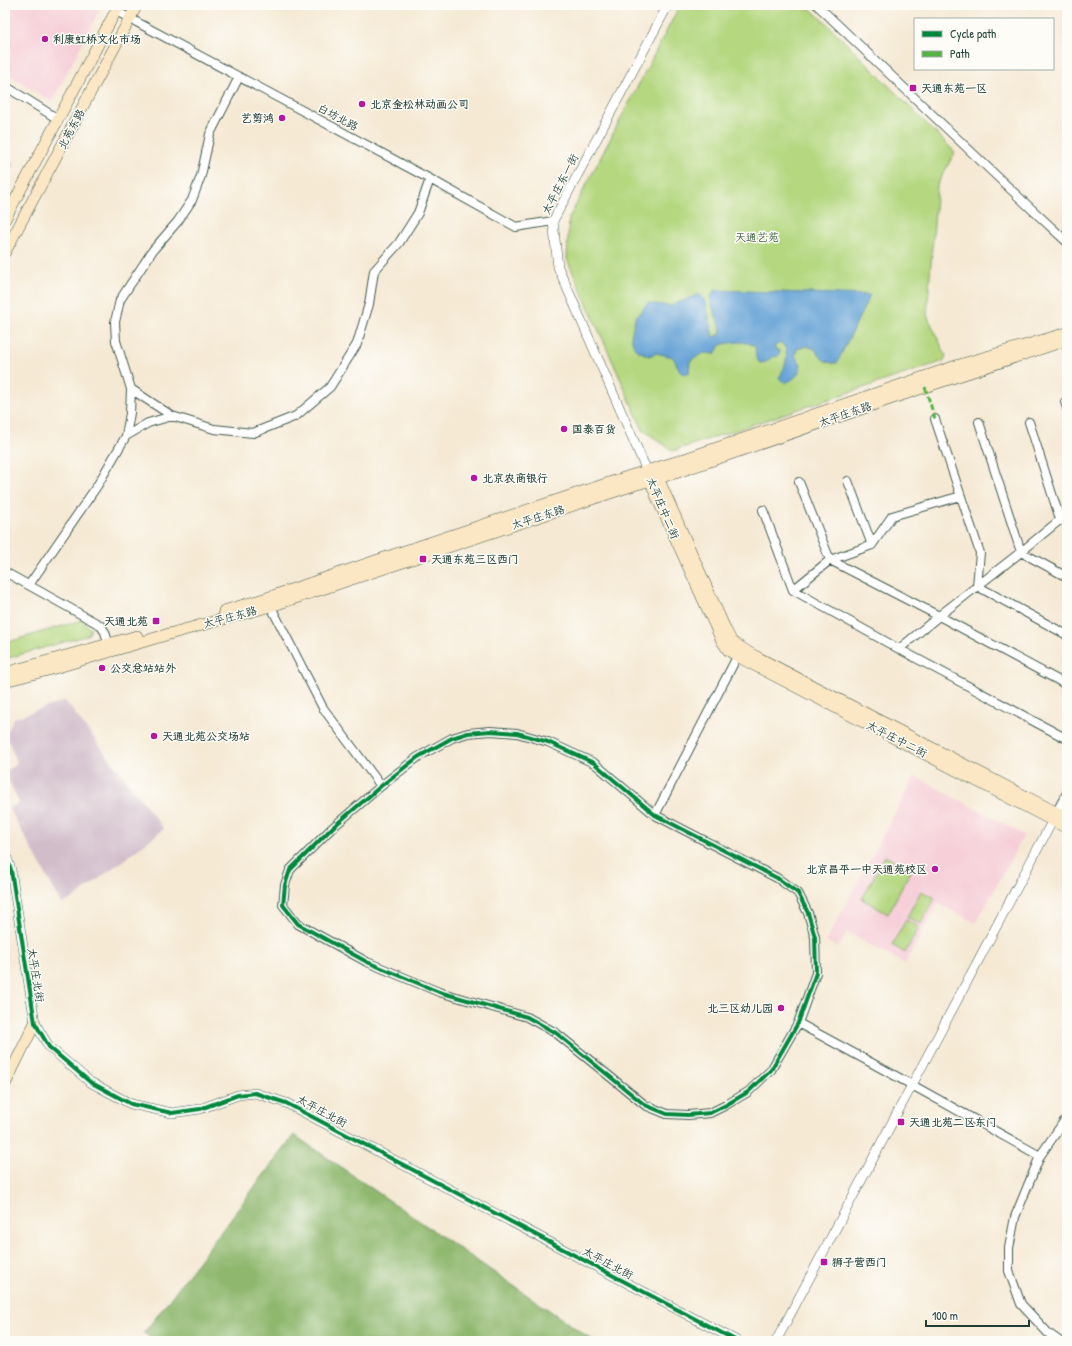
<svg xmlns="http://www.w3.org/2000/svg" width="1072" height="1346" font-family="'Patrick Hand','LXGW WenKai TC',sans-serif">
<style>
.built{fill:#f6cfd8}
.industrial{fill:#d1bdca}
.green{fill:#b4d77f;stroke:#6a8a5a}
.forest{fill:#8fb86e;stroke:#577a51}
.water{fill:#63a1d5;stroke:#416f84}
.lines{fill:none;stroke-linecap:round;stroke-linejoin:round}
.minor-casing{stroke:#3f574c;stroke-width:10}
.tertiary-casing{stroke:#3f574c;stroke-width:10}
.secondary-casing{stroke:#3f574c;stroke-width:12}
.minor{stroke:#fff;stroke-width:8}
.tertiary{stroke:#fff;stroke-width:9}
.secondary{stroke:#fbe7c3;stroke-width:11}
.quiet{stroke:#55b346;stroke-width:3;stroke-dasharray:6 3;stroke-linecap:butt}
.cycleway-casing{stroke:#fdfcf7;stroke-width:6}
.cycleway{stroke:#00873e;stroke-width:4}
.poi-dot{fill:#b5179e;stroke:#fdfcf7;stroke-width:1.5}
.labels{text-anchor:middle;stroke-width:3;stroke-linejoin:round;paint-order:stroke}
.poi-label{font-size:11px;font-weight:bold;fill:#1f3d34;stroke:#fdfcf7;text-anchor:start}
.street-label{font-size:11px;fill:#1f3d34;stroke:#fdfcf7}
.park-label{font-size:11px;fill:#3d5c43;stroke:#fdfcf7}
</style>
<rect width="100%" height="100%" fill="#fdfcf7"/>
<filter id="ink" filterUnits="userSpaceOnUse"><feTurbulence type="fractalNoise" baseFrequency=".025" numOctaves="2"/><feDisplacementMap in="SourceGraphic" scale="8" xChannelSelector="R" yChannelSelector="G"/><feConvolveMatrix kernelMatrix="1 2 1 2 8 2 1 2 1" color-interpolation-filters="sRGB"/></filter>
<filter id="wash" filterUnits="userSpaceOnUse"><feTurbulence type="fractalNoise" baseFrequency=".012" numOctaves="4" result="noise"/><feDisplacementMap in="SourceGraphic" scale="16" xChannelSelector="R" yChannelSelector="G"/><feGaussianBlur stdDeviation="0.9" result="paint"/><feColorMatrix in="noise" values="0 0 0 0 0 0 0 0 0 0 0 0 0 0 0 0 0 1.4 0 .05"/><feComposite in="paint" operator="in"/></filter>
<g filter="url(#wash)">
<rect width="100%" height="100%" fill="#f5e9d4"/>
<path class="built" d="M5 5H102L52 102 5 72Z
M915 776 1024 835 976 923 938 903 905 964 847 932 838 948 826 941Z"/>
<path class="industrial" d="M5 160 14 164 5 179Z
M65 701 164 829 75 897 62 904 9 808 19 803 5 772 17 764 6 734 14 718Z"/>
<path class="green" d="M680 5H806L829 26 955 152 937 185 927 315 946 356 944 361 673 451 643 430 567 259 569 218Z
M82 620 91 629 88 635 5 659V643Z
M885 856 911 870 888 914 862 899Z
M921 891 935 898 921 924 907 917Z
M906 920 919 927 905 953 892 945Z"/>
<path class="forest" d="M294 1135 594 1341H155L144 1333Z"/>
<path class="water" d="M715 290 870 295 837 363C826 364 820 358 815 349L807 346 797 349 795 356 801 364C799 375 795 379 785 383L779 378C785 367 792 351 780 342L774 347 780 352 777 357 773 356 766 362 760 363 756 358 755 346C744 340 732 342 720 345L715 354 704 353 690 361 689 374 681 373 673 357 656 353 649 356 635 349 631 337 635 318 648 303 670 306 700 294 706 303 713 337 720 335 721 328 715 315 710 298Z"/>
</g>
<g filter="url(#ink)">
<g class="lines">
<g class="minor-casing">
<path id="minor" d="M817 5 1024 202 1067 242
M116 11 430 179 516 227 553 221
M5 86 58 119
M131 389 172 416 214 429 253 433 296 416 330 387 357 344 369 304 374 271 399 243 418 213 430 179
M1065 402 1067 408
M935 419 980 553 977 586 1067 635
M979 422 1021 552 1067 514
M1029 422 1060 519 1067 523
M126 436 148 423 172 416
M799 482 830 560 939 616 1067 685
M763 510 793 590 899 649 1067 739
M872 545 892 516 961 496
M5 572 100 625 105 632 110 649
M29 585 97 486 126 436 130 413 131 389 116 341 115 322 120 300 153 250 178 221 192 200 201 176 210 134 239 77
M793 590 830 560 872 545 848 481
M269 603 323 708 381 786
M899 649 939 616 1021 552 1067 577
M490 731 517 733 548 742 594 763 655 815 777 878 798 893 808 913 815 937 816 973 798 1023 771 1070 748 1092 726 1105 710 1113 688 1115 667 1114 645 1105 556 1033 527 1017 439 992 367 962 298 924 283 905 285 885 290 870 332 828 381 786 418 757 452 738 468 733Z
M1056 813 1067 793
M655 815 739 653
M798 1023 903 1080 1040 1156
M1059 1341 1048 1333 1021 1304 1009 1271V1248L1015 1217 1040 1156 1067 1117"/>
</g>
<g class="tertiary-casing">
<path id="tertiary" d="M647 471 558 267 553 221 668 5
M5 852 11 870 35 1023 49 1047 90 1082 131 1104 172 1113 200 1109 238 1095 255 1093 286 1103 737 1341
M776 1341 1055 816"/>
</g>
<g class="secondary-casing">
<path id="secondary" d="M5 219 119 5
M5 252 137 5
M648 473 655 493 722 641 728 650 737 656 1067 828
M653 475 658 478 726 631 732 642 751 654 1067 818
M224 611 267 598 396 554 630 476 676 462 956 366 1067 333
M5 673 137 636
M5 681 48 670 169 634 271 606 634 485 675 473 925 387 1067 340
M5 1084 35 1023"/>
</g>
<use href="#minor" class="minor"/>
<use href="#tertiary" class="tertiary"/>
<use href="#secondary" class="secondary"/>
<path class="quiet" d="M925 387 935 419"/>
<g class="cycleway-casing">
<path id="cycleway" d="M490 731 517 733 548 742 594 763 655 815 777 878 798 893 808 913 815 937 816 973 798 1023 771 1070 748 1092 726 1105 710 1113 688 1115 667 1114 645 1105 556 1033 527 1017 439 992 367 962 298 924 283 905 285 885 290 870 332 828 381 786 418 757 452 738 468 733Z
M5 852 11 870 35 1023 49 1047 90 1082 131 1104 172 1113 200 1109 238 1095 255 1093 286 1103 737 1341"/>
</g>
<use href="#cycleway" class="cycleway"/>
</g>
</g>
<g class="poi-dot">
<circle cx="45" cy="39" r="4"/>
<rect x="909" y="84" width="8" height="8" rx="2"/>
<circle cx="362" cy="104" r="4"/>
<circle cx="282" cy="118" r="4"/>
<circle cx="564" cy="429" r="4"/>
<circle cx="474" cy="478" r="4"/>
<rect x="419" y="555" width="8" height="8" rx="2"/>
<rect x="152" y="617" width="8" height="8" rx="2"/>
<circle cx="102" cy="668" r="4"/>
<circle cx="154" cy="736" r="4"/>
<circle cx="935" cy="869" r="4"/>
<circle cx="781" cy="1008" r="4"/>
<rect x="897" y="1118" width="8" height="8" rx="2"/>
<rect x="820" y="1258" width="8" height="8" rx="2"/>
</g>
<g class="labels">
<g class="poi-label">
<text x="53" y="43">利康虹桥文化市场</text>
<text x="921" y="92">天通东苑一区</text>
<text x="370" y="108">北京金松林动画公司</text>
<text x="274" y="122" text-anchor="end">艺剪鸿</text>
<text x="572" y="433">国泰百货</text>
<text x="482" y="482">北京农商银行</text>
<text x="431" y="563">天通东苑三区西门</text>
<text x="148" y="625" text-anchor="end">天通北苑</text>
<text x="110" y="672">公交总站站外</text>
<text x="162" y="740">天通北苑公交场站</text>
<text x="927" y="873" text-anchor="end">北京昌平一中天通苑校区</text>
<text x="773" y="1012" text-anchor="end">北三区幼儿园</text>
<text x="909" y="1126">天通北苑二区东门</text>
<text x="832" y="1266">狮子营西门</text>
</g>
<g class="street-label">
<text transform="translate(338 117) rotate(28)" y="4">白坊北路</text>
<text transform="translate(71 129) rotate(-62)" y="4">北苑东路</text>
<text transform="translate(560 184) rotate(-63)" y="4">太平庄东一街</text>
<text transform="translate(845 414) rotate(-19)" y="4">太平庄东路</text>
<text transform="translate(663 508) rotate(67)" y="4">太平庄中二街</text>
<text transform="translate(538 517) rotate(-18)" y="4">太平庄东路</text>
<text transform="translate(230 617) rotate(-15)" y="4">太平庄东路</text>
<text transform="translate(897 739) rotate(27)" y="4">太平庄中二街</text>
<text transform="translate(36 975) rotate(81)" y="4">太平庄北街</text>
<text transform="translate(322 1111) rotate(28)" y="4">太平庄北街</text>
<text transform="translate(608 1263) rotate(28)" y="4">太平庄北街</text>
</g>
<g class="park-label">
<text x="757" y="241">天通艺苑</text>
</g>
</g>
<rect width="1072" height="1346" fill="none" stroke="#fdfcf7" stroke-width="20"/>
<rect x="914" y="18" width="140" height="52" fill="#fdfcf7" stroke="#a4b0a9"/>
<rect x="922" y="31" width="20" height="6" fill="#00873e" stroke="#a4b0a9"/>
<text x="950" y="38" font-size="12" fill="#1f3d34">Cycle path</text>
<rect x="922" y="51" width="20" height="6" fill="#55b346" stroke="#a4b0a9"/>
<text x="950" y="58" font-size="12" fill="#1f3d34">Path</text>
<path d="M926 1320v6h103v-6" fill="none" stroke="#1f3d34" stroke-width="2"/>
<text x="932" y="1320" font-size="12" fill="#1f3d34" stroke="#fdfcf7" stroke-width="3" paint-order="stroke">100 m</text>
</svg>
